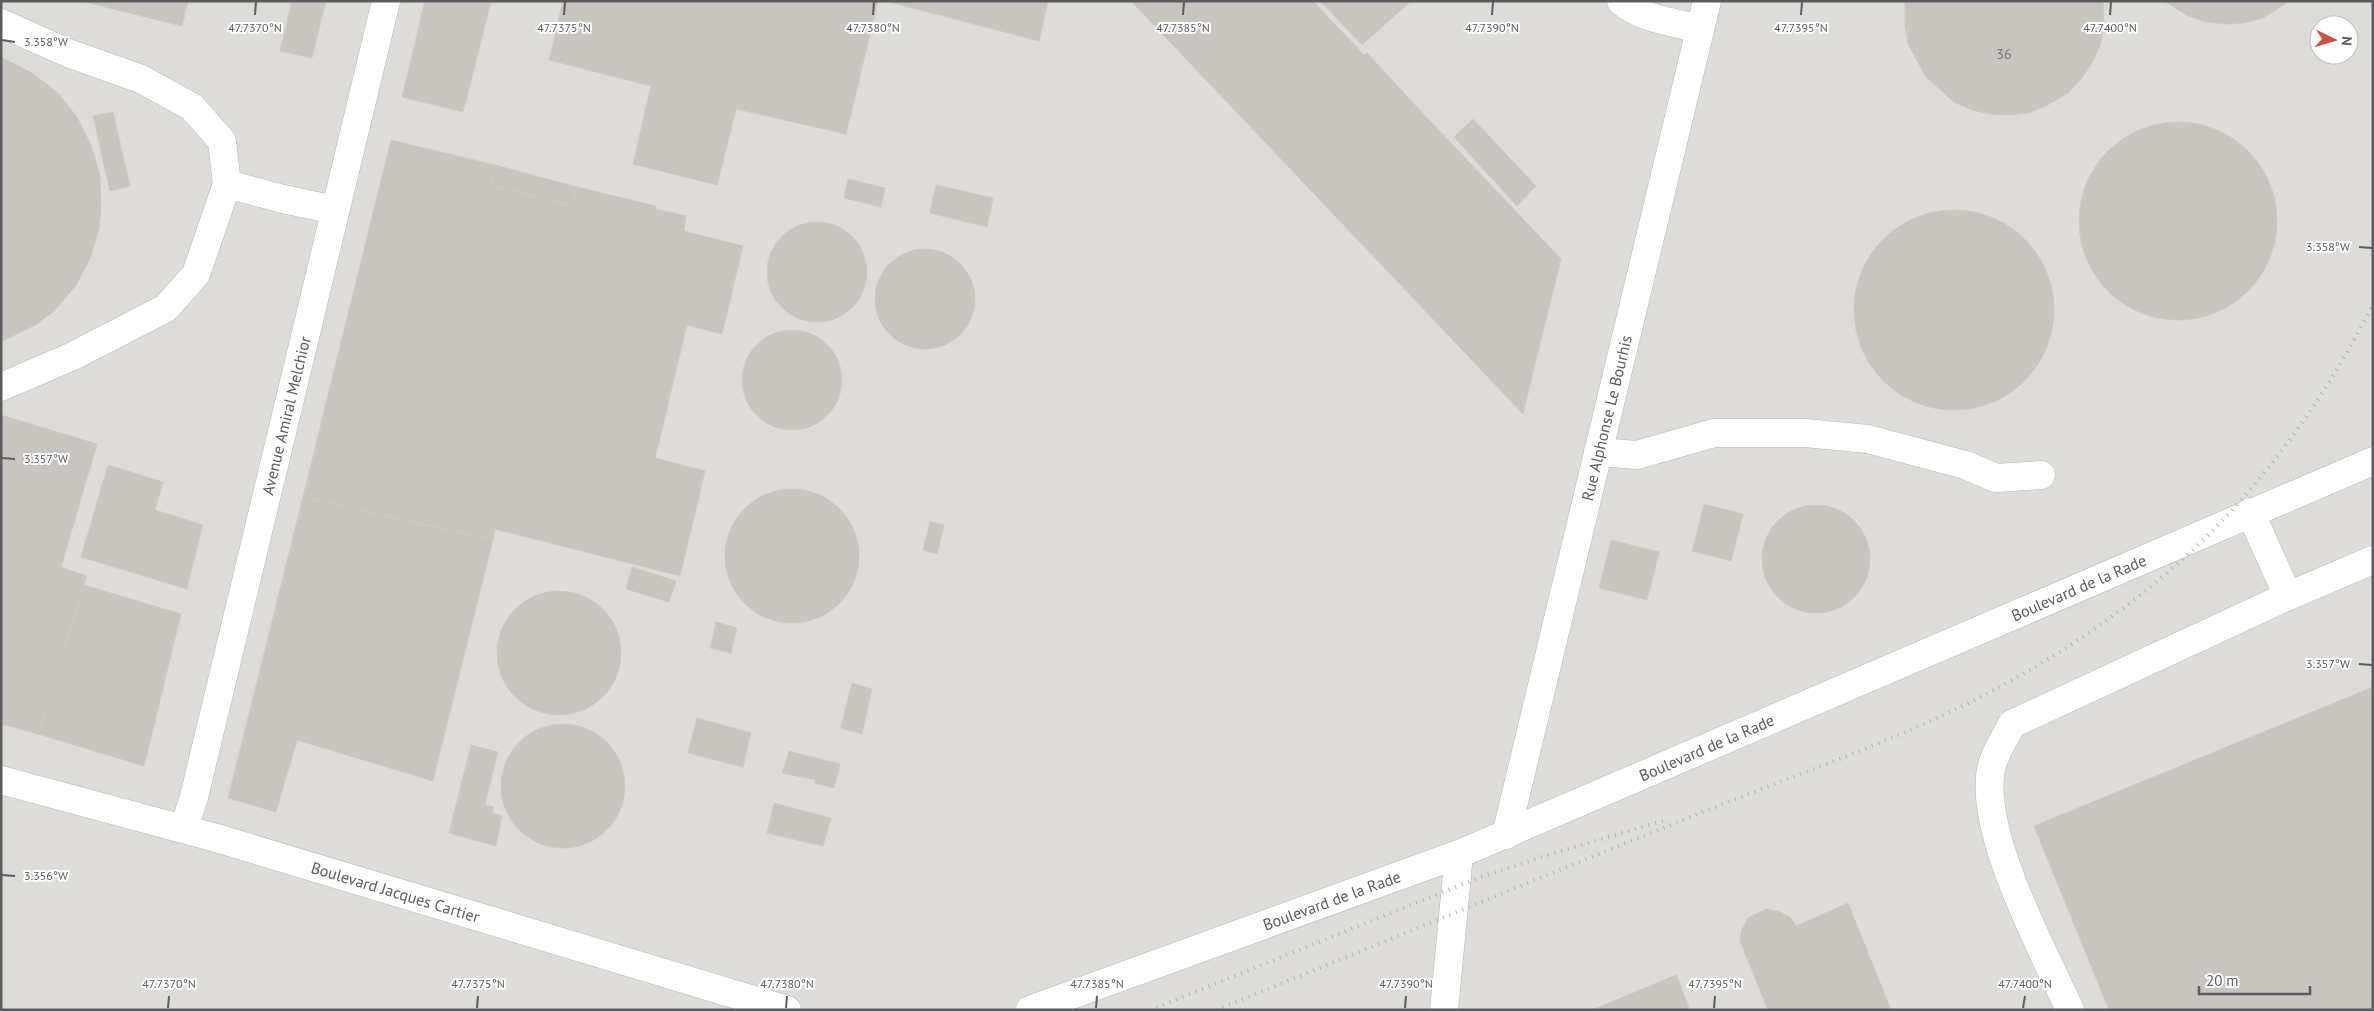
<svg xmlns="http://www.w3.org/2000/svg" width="2374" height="1011" font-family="'PT Sans',sans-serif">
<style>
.industrial{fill:#dedcd9;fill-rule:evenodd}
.building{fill:#c8c5c0;stroke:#cecac1}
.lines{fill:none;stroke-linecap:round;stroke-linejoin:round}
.minor-casing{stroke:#b4b6ba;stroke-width:29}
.minor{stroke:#fff;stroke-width:28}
.rail{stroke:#b1b2b2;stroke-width:4;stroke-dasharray:1 6;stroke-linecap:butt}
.ticks{fill:none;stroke:#5a5c60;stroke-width:2}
.labels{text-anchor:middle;stroke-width:4;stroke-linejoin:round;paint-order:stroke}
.number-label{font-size:14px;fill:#767678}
.street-label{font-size:16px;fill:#5a5c60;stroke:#fff}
.ticks-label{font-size:12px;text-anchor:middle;fill:#5a5c60;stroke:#fff;stroke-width:4;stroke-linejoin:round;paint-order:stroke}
</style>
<rect width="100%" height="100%" fill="#eae9e1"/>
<path class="industrial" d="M1 1H2373V1010H1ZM2319 25H2349V55H2319Z"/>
<path class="building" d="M81 1H188L182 26Z
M292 1H326L312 58 280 51Z
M425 1H491L463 112 402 97Z
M563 1H878L846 134 736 109 717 185 633 164 651 86 549 60Z
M885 1H1048L1039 41Z
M1131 1H1313L1364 55 1367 53 1416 106 1319 199Z
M1320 1H1338L1329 10Z
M1338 1H1411L1362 45 1329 10Z
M1905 1H2103L2104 27 2100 46 2092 63 2081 79 2068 93 2046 106 2028 113 2009 115 1990 114 1972 110 1954 102 1926 77 1908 44 1905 25Z
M2164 1H2290L2263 18 2245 23 2225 24 2206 22 2188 16Z
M1 57 32 73 57 92 77 117 91 145 100 176 101 208 99 229 90 259 75 287 54 311 37 324 1 342Z
M1416 106 1561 259 1523 414 1319 199Z
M113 112 130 186 110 191 93 116Z
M1473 119 1536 186 1517 206 1454 137Z
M2079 221a99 99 0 1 1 198 0a99 99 0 1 1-198 0Z
M391 140 495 165 490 185 573 206 577 187 656 206 655 209 686 216 684 231 743 246 722 334 687 325 655 458 705 471 680 576 495 529 493 540 303 497Z
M495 165 577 187 573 206 490 185Z
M848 179 885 188 881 207 844 198Z
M936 185 993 198 987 227 930 213Z
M1854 310a100 100 0 1 1 200 0a100 100 0 1 1-200 0Z
M767 272a50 50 0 1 1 100 0a50 50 0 1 1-100 0Z
M875 299a50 50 0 1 1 100 0a50 50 0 1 1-100 0Z
M742 380a50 50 0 1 1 100 0a50 50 0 1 1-100 0Z
M1 415 97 444 61 567 87 576 38 734 1 724Z
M108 465 163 482 155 510 203 525 187 589 81 557Z
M725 556a67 67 0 1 1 134 0a67 67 0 1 1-134 0Z
M303 497 493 540 433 781 297 740 276 812 228 798Z
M1704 504 1743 514 1731 561 1692 551Z
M1762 559a54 54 0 1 1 108 0a54 54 0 1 1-108 0Z
M930 522 944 525 937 554 923 550Z
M1611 540 1659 552 1647 600 1599 588Z
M632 567 676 581 669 602 626 589Z
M84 585 181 614 144 766 38 734Z
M497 653a62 62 0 1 1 124 0a62 62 0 1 1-124 0Z
M716 622 737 628 731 653 710 648Z
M852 683 872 689 862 734 841 728Z
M2373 687V1010H2109L2034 826Z
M697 718 751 733 743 767 688 753Z
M501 786a62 62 0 1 1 124 0a62 62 0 1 1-124 0Z
M471 745 498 752 485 805 494 807 492 813 502 816 496 846 449 833Z
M789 751 840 764 834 788 815 783 816 780 782 773Z
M774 803 831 818 823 846 767 833Z
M1848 903 1891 1010H1768L1740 941 1742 929 1748 918 1766 909 1778 911 1790 917 1796 926Z
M1676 975 1690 1010H1592Z"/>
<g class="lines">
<g class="minor-casing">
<g id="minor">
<path d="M1621 1C1641 19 1675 22 1700 29"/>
<path d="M1 23 68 53 141 79 192 107 222 141 227 184 196 274 166 308 73 356 1 387"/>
<path d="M227 184 283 199 335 210"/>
<path d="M1598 452 1637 455 1714 433H1805L1868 439 1965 465 1996 478 2041 475"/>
<path d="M2250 512 2288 596"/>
<path id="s1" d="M1 780 220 839 787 1010"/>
<path id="s2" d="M184 828 194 797 386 1"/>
<path id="s3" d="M1506 835 1707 1"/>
<path id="s4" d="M1030 1010 1459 854 2373 461"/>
<path d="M1444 1010 1459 854"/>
<path d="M2070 1010C2044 952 1973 823 1993 762 1997 749 2006 736 2012 724L2288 596 2373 560"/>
</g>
</g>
<use href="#minor" class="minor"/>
<path class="rail" d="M1150 1010 1478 878 1557 852 1666 820
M1216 1010C1372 947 1527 883 1683 820 1771 784 1862 753 1948 713 2044 668 2143 603 2217 526 2279 462 2333 384 2373 304"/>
</g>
<path class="ticks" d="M255 15 256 2M564 15 565 2M873 15 874 2M1183 15 1184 2M1492 15 1493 2M1801 15 1802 2M2110 15 2111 2M2 40 15 42M2359 247 2372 248M2 458 15 459M2359 664 2372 665M2 875 15 876M168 1008 169 996M477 1008 478 996M786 1008 787 996M1096 1008 1097 996M1405 1008 1406 996M1714 1008 1715 996M2023 1008 2025 996"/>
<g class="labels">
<g class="number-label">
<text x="2004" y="59">36</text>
</g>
<g class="street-label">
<text dy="6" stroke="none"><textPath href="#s2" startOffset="425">Avenue Amiral Melchior</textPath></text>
<text dy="6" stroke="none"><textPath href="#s3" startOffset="429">Rue Alphonse Le Bourhis</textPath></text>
<text dy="6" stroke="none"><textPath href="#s4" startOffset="1131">Boulevard de la Rade</textPath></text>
<text dy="6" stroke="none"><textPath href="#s4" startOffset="726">Boulevard de la Rade</textPath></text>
<text dy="6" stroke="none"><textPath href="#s1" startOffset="410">Boulevard Jacques Cartier</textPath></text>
<text dy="6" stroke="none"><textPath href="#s4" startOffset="321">Boulevard de la Rade</textPath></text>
</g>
</g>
<g class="ticks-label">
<text x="255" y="32">47.7370°N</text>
<text x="564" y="32">47.7375°N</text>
<text x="873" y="32">47.7380°N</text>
<text x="1183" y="32">47.7385°N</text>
<text x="1492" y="32">47.7390°N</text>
<text x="1801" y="32">47.7395°N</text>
<text x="2110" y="32">47.7400°N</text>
<text x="46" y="46">3.358°W</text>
<text x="2328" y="251">3.358°W</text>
<text x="46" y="463">3.357°W</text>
<text x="2328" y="668">3.357°W</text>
<text x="46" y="880">3.356°W</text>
<text x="169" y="988">47.7370°N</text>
<text x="478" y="988">47.7375°N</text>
<text x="787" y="988">47.7380°N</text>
<text x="1097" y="988">47.7385°N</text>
<text x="1406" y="988">47.7390°N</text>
<text x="1715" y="988">47.7395°N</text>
<text x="2025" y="988">47.7400°N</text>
</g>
<rect width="2374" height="1011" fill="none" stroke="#5a5c60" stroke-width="5"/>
<g transform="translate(2334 40) rotate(95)"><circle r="24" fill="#ffffff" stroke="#bdbebf"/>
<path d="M0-4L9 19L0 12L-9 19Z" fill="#d14f41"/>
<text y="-8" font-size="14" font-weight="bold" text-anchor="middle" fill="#5a5c60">N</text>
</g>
<path d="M2199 986v8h111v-8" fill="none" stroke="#5a5c60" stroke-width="2.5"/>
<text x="2206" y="986" font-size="15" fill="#5a5c60" stroke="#ffffff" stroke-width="4" paint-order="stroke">20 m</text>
</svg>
